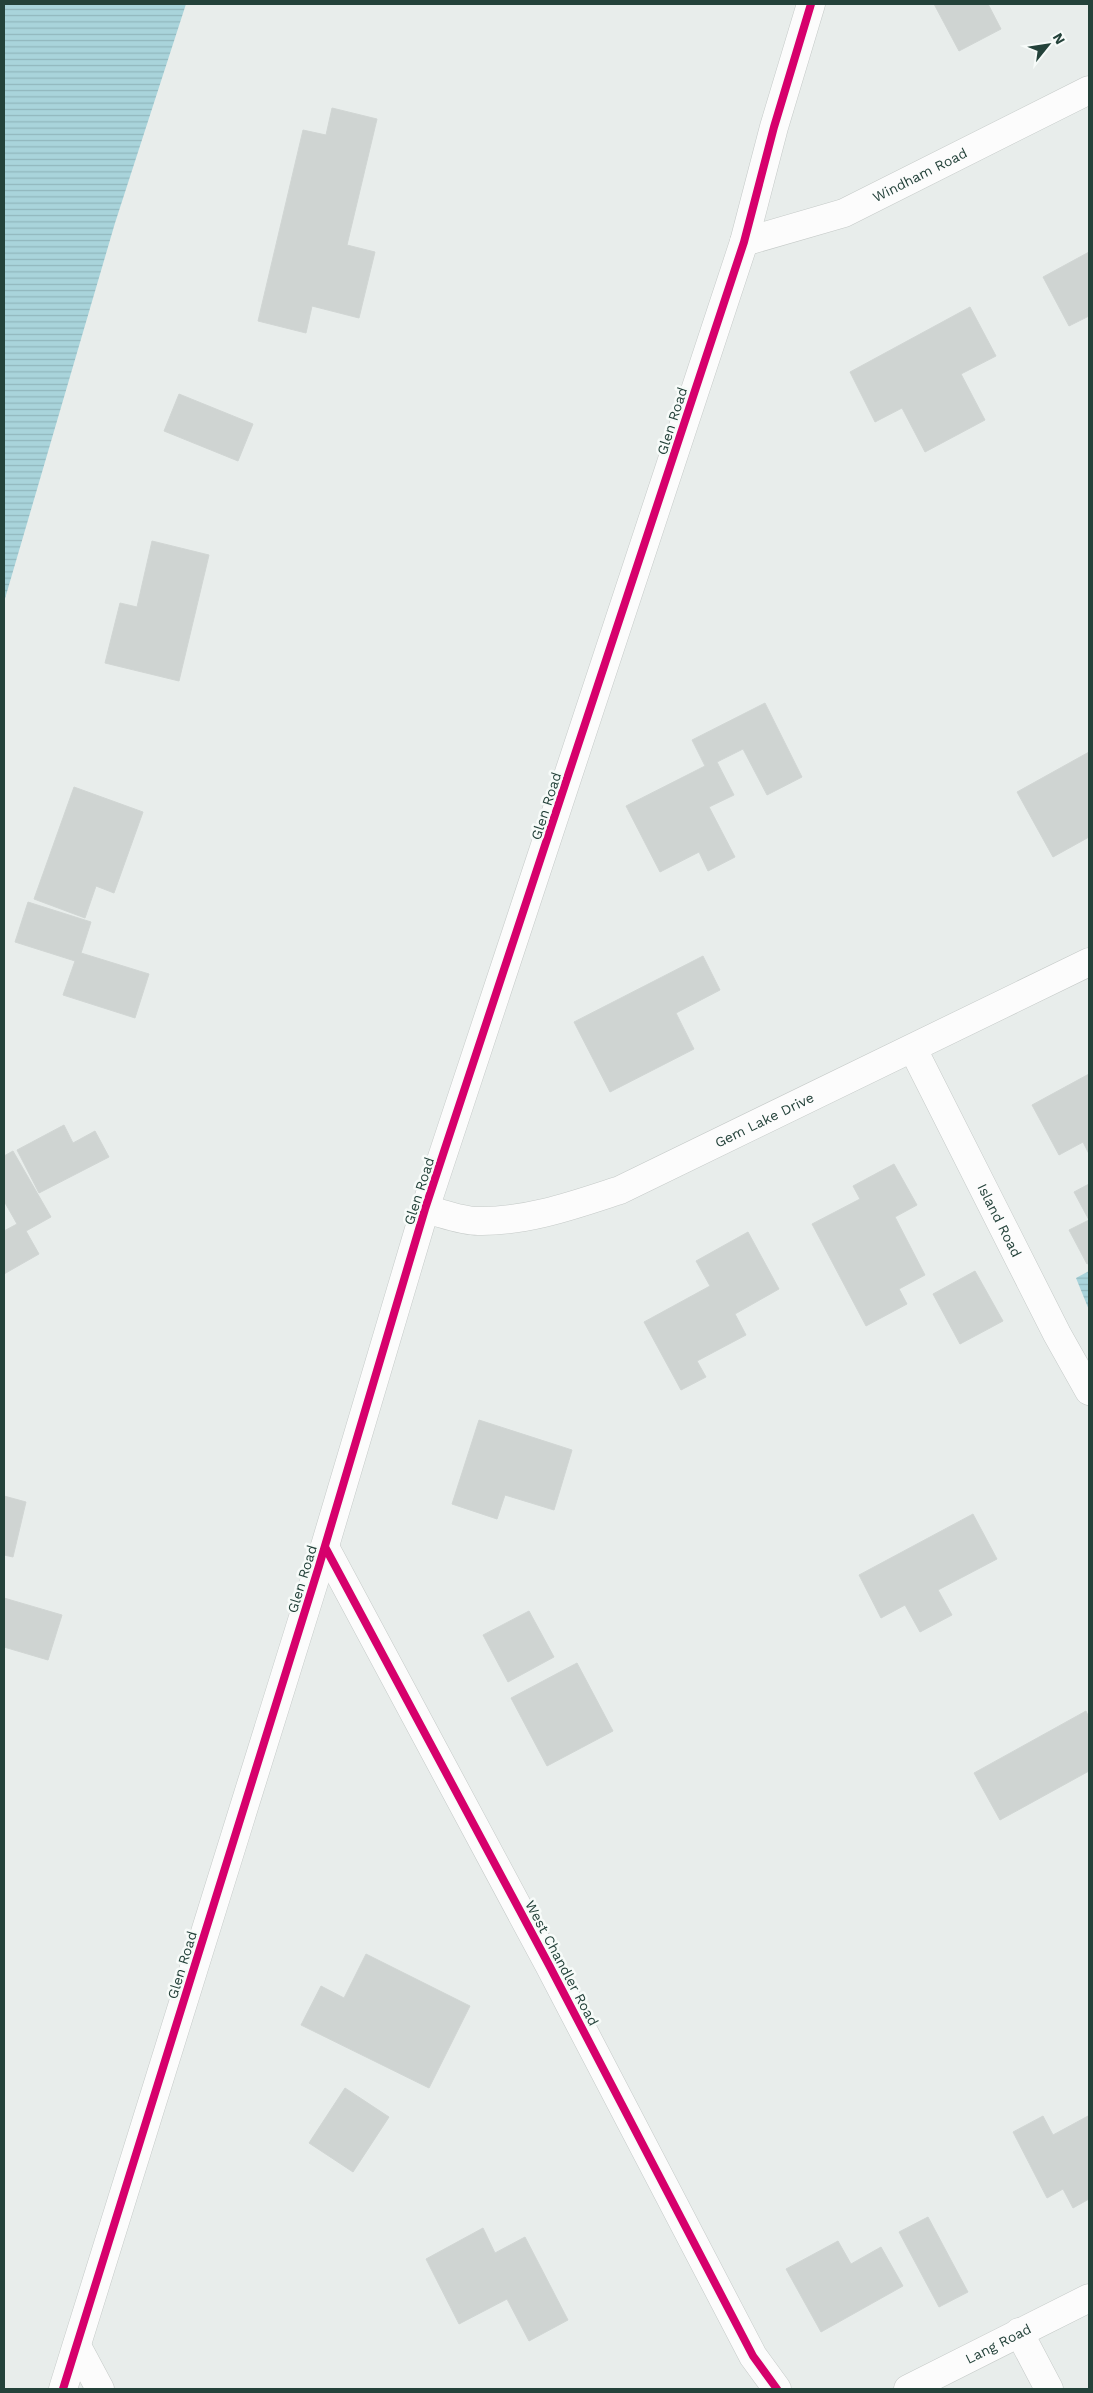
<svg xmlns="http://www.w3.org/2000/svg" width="1093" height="2393" font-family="'Work Sans',sans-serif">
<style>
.water{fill:url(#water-rules)}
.building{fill:#cfd4d2;stroke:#d1d6d4}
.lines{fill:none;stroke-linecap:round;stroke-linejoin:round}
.minor-casing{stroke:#c5cac8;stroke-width:29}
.minor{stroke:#fcfcfc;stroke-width:28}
.cycleway-casing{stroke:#f7fbf9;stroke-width:11}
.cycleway{stroke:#d6006c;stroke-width:8}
.labels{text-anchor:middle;stroke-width:5;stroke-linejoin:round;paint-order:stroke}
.street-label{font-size:14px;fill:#24423a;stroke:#f7fbf9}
</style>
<defs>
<pattern id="water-rules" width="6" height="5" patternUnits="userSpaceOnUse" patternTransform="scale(1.25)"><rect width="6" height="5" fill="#a9d4db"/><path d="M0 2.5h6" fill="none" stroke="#91b7bd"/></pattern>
</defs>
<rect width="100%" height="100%" fill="#e8edeb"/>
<path class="water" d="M4 4H186L115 223 4 602Z
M1089 1271V1310L1076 1278Z"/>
<path class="building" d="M934 4H988L1001 29 959 51Z
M332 108 377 119 347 245 375 252 359 318 312 306 306 333 258 321 303 130 326 135Z
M1089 252V316L1069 326 1043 277Z
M970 307 996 356 961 374 985 420 925 452 902 408 875 422 850 372Z
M179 394 253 424 238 461 164 431Z
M152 541 209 555 179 681 105 663 120 603 137 607Z
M765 703 802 777 767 795 743 749 717 762 734 795 709 807 735 857 708 871 699 852 660 872 626 806 705 766 692 740Z
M1089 752V837L1053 857 1017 792Z
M74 787 143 812 114 893 96 886 85 918 34 899Z
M28 902 91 922 81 953 149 974 135 1018 63 995 75 961 15 942Z
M703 956 720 990 676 1013 694 1049 610 1092 574 1022Z
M1089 1074V1154L1083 1142 1059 1155 1032 1105Z
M64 1125 73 1143 95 1131 109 1157 39 1193 17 1150Z
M13 1151 51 1217 26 1231 39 1254 4 1274V1231L17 1224 4 1201V1156Z
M894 1164 917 1205 895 1217 925 1275 899 1289 907 1304 866 1326 812 1224 860 1199 853 1186Z
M1089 1184V1263L1087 1264 1069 1230 1089 1220 1074 1192Z
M748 1232 779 1289 735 1314 746 1335 697 1361 706 1377 681 1390 644 1322 710 1286 696 1261Z
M975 1271 1003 1321 960 1344 933 1294Z
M479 1420 572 1450 554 1510 505 1495 497 1519 452 1504Z
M4 1496 26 1502 13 1557 4 1555Z
M973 1514 997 1559 938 1590 952 1615 920 1632 905 1605 881 1618 859 1575Z
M4 1598 62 1615 48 1660 4 1647Z
M529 1611 554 1657 508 1682 483 1635Z
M577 1663 613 1731 547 1766 511 1698Z
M1086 1711 1089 1718V1771L1000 1820 974 1773Z
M366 1954 470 2006 429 2088 301 2025 321 1986 344 1998Z
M345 2088 389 2117 353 2172 309 2143Z
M1043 2116 1053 2135 1088 2116 1089 2119V2199L1073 2208 1063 2189 1047 2198 1013 2132Z
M928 2217 968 2292 939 2307 899 2232Z
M483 2228 495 2253 525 2237 568 2320 529 2341 507 2299 459 2324 426 2259Z
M838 2241 851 2264 881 2247 903 2286 821 2332 786 2269Z"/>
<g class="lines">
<g class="minor-casing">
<g id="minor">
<path id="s1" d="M744 242 844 213 1089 90"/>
<path id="s2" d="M913 1049 1057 1334 1089 1391"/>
<path id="s3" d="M425 1209C442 1213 461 1221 478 1221 527 1222 574 1205 620 1190L1089 962"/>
<path d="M325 1547 549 1965 753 2356 777 2389"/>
<path d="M1019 2332 1049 2389"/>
<path d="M77 2346 100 2389"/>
<path d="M63 2389 319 1566 425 1209 744 242 774 127 811 4"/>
<path id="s4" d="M908 2389 1089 2298"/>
</g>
</g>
<use href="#minor" class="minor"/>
<g class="cycleway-casing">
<path id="cycleway" d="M325 1547 549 1965 753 2356 777 2389
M63 2389 319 1566 425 1209 744 242 774 127 811 4"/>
</g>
<use href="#cycleway" class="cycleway"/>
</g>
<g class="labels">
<g class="street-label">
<text dy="5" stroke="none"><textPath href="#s1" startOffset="189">Windham Road</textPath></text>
<text transform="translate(672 421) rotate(-72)" y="5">Glen Road</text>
<text transform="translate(546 806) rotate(-72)" y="5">Glen Road</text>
<text dy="5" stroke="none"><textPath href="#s3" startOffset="361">Gem Lake Drive</textPath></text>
<text transform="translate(419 1191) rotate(-72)" y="5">Glen Road</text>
<text dy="5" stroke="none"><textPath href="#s2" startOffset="192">Island Road</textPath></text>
<text transform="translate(302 1579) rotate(-73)" y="5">Glen Road</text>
<text transform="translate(562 1963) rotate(62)" y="5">West Chandler Road</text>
<text transform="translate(182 1965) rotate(-73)" y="5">Glen Road</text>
<text dy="5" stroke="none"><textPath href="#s4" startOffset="101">Lang Road</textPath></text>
</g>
</g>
<rect width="1093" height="2393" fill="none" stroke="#24423a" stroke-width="10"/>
<g transform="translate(1048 45) rotate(60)" stroke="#f7fbf9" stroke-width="4" paint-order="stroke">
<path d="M0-4L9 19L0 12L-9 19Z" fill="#24423a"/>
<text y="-8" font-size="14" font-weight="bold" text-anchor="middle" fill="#24423a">N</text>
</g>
</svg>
